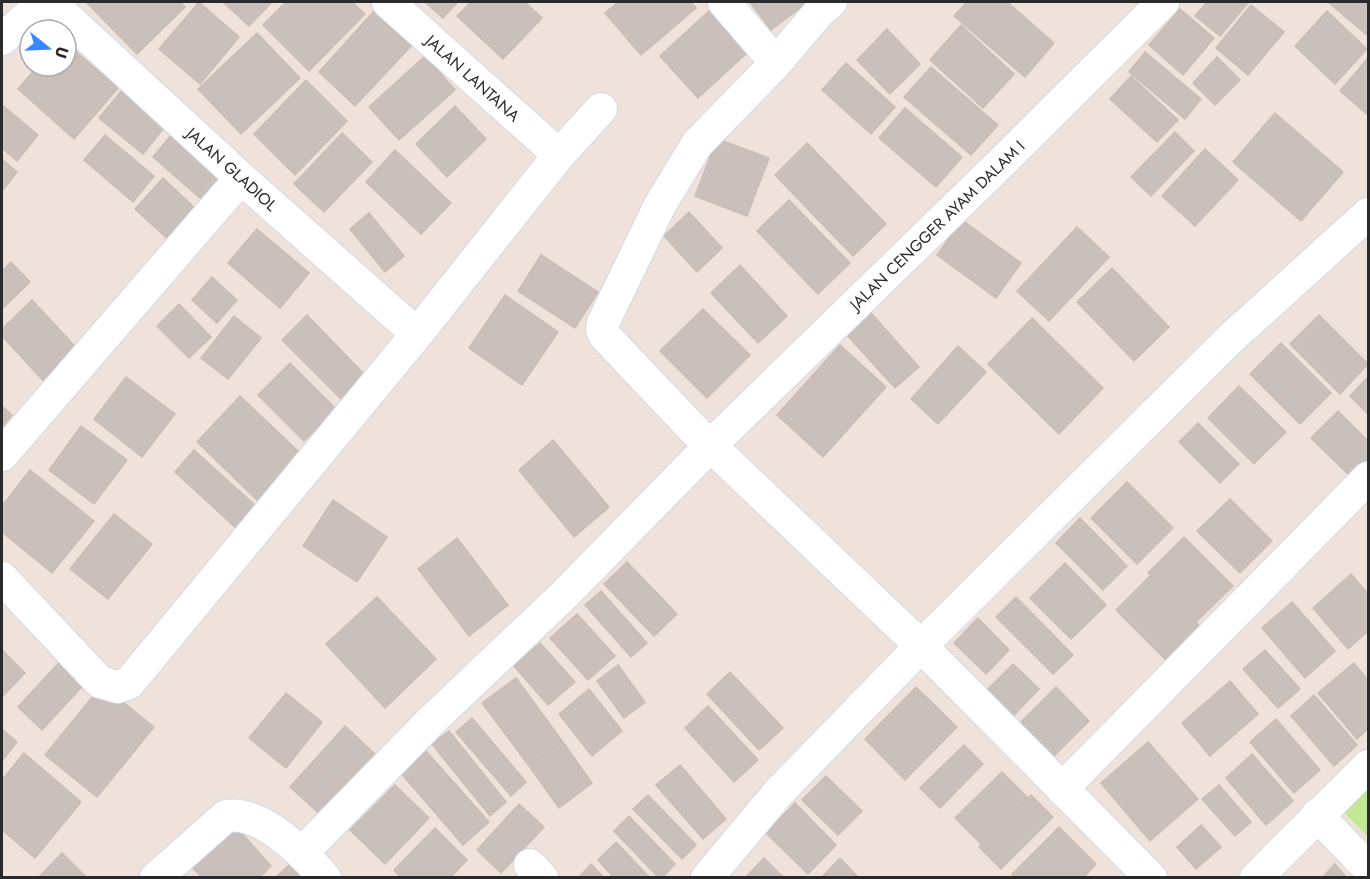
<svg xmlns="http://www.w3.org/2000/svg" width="1370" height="879" font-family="Jost,sans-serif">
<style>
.green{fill:#c3e894}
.building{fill:#c9bfbb;stroke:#c9bdb5;stroke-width:1.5}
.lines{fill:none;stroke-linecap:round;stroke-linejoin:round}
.minor-casing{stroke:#d1d9e4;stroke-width:34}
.minor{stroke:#fff;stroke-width:32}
.labels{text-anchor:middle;stroke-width:4.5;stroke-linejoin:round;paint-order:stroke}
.street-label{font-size:16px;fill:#2a2a2a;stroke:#fff}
</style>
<rect width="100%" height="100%" fill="#eee2db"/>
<path class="green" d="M1368 778V837L1338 806Z"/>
<path class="building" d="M89 2H180L185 7 137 54 87 3Z
M199 2 239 37 200 84 159 49Z
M223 2H272L249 26Z
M286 2H352L365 14 309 71 263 25Z
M425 2H458L443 18Z
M471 2H525L542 18 503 59 457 16Z
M618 2H691L696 8 641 55 605 13Z
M750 2H808L771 30Z
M967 2H1007L1054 43 1025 77 954 16Z
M1207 2H1249L1220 36 1195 16Z
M1328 2H1368V36Z
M1251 5 1284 32 1248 75 1216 48Z
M1180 9 1214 38 1183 75 1149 45Z
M710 10 748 52 698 98 660 56Z
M374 11 411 46 355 106 319 72Z
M1327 11 1367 49 1335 84 1295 46Z
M961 25 1014 74 983 108 930 60Z
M887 29 920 64 890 94 857 60Z
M257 33 300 78 241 134 198 89Z
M66 43 118 88 74 139 18 89 38 66H66Z
M1145 52 1201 99 1185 119 1129 72Z
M425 56 455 90 399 140 369 107Z
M1217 57 1240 80 1215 105 1193 83Z
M1368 58V115L1340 91Z
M846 63 895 107 871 134 822 90Z
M931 67 998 125 971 155 904 97Z
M1131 76 1178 120 1157 142 1110 99Z
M306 80 347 121 295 175 254 134Z
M123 89 167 124 143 154 99 118Z
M2 105 38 135 17 161 2 148Z
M455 106 486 139 447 177 416 144Z
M905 108 962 157 936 187 879 138Z
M1275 113 1343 172 1301 221 1233 162Z
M1175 132 1194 151 1151 196 1131 177Z
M342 133 372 162 324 212 294 184Z
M172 134 221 177 201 199 153 157Z
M105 135 154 176 133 202 84 160Z
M717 139 769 158 747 216 695 196Z
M807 143 886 224 853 256 775 175Z
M1205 149 1238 180 1195 226 1162 196Z
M395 150 451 203 421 234 366 182Z
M2 159 17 172 2 191Z
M163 178 201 214 173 244 135 209Z
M789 200 850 263 818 294 757 231Z
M689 212 722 248 697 272 664 236Z
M369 213 404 256 385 272 350 229Z
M962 220 1021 263 996 298 937 255Z
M1077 227 1109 257 1049 321 1017 291Z
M257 229 309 273 280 308 228 263Z
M541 255 598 292 575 328 518 291Z
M11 262 30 282 2 309V271Z
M740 265 787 316 758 343 711 293Z
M1112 268 1169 327 1134 361 1077 302Z
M212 277 237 300 217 323 192 300Z
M505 295 558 332 522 385 469 348Z
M32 300 82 354 48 386 2 336V329Z
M179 304 211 337 189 358 157 326Z
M703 309 750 355 707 398 660 351Z
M871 313 919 367 895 388 847 335Z
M307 315 365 375 341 399 282 340Z
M1319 315 1368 364 1340 394 1290 344Z
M234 316 261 338 228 379 201 358Z
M1032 318 1103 388 1059 434 988 364Z
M1281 343 1331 393 1300 424 1250 374Z
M840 345 886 387 858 418 812 376Z
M958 346 986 372 938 424 911 399Z
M290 363 336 409 304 441 258 395Z
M812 376 858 418 823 457 777 415Z
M126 377 175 414 142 457 94 419Z
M1368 377V414L1350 396Z
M1239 386 1286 432 1254 464 1208 418Z
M240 396 301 454 257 500 197 442Z
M2 406 12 415 2 427Z
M1338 411 1368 441V462L1352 478 1311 438Z
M1198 423 1239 464 1220 483 1179 442Z
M81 426 127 460 94 504 49 470Z
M553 440 609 507 574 537 519 470Z
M194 450 257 507 237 529 175 472Z
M30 470 94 521 52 573 2 532V506Z
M1127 482 1173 528 1137 564 1091 518Z
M1230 499 1272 541 1240 573 1197 531Z
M333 500 387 537 357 582 303 546Z
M114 514 152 544 108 599 70 569Z
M1080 518 1127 566 1103 590 1056 543Z
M1184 537 1233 586 1196 622 1148 573Z
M457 538 508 605 469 636 418 569Z
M627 562 677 614 654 636 604 584Z
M1065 563 1106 605 1071 639 1030 598Z
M1351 574 1368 594V631L1348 649 1313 608Z
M1150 576 1200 626 1166 660 1116 610Z
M601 591 647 643 631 657 585 605Z
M377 597 436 659 385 708 326 644Z
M1016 597 1073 655 1053 674 996 617Z
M1292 602 1335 651 1305 678 1262 628Z
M577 614 615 656 588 680 550 638Z
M978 618 1009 650 986 674 954 643Z
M540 643 575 682 548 705 514 666Z
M2 650 25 673 2 697Z
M1265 650 1300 689 1278 708 1243 669Z
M65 656 89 679 42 730 18 707Z
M1354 663 1368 680V729L1357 739 1318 693Z
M1013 664 1039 689 1013 716 987 690Z
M618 665 645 702 624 718 597 681Z
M730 672 783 728 759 750 707 694Z
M516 678 563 742 529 766 482 703Z
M1230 681 1258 714 1210 756 1182 723Z
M102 685 154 727 97 797 45 755Z
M916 687 957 727 905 780 865 739Z
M1056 687 1089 721 1049 761 1016 727Z
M589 689 622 731 592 756 559 714Z
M286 693 322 722 286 768 249 738Z
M1314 695 1357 745 1334 766 1291 716Z
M708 706 758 760 734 782 685 728Z
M472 718 526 782 511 796 456 732Z
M1276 719 1320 770 1294 793 1250 742Z
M345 726 378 757 323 817 290 787Z
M2 729 17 742 2 761Z
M449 731 506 802 490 816 432 744Z
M563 742 592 783 559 808 529 766Z
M1148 742 1198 799 1150 841 1101 783Z
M964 745 983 764 940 808 920 788Z
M425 750 489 822 463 845 400 772Z
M24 753 81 802 35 858 2 830V780Z
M1252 754 1293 801 1266 825 1226 778Z
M680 765 726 819 703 839 656 785Z
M1002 772 1028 798 981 844 955 818Z
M826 776 862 811 838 835 802 800Z
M395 785 429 818 385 864 350 830Z
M1219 785 1251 822 1235 836 1202 799Z
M648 795 696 845 682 859 633 809Z
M1031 795 1053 817 1001 869 979 847Z
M795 803 836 845 808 874 766 833Z
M519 804 544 827 501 873 477 850Z
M629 816 675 864 662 878H659L614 831Z
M1201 825 1221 847 1196 869 1177 847Z
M1059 827 1096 864 1083 878H1015L1012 874Z
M237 828 271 866 259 878H202L193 868Z
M435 828 467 860 450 878H401L394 870Z
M616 842 650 878H614L598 860Z
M62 853 87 878H38Z
M299 856 318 878H275Z
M764 858 784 878H745Z
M840 858 859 878H821Z
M591 864 604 878H578Z
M1335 864 1347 878H1322Z"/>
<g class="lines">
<g class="minor-casing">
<path id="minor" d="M50 2 241 178 417 334
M388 2 559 155
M724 2 776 63
M831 2 820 11 776 63 697 144 660 205 603 323 602 330 605 336 694 430 921 646 1151 878
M2 39 44 2
M2 455 241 178
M2 578 100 682 117 687 129 683 417 334 559 155 601 109
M1062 789 1368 478
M1317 815 1368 868
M303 852 430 722 565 594 710 446 1000 164 1163 2
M530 865 542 878
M156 878 226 816C261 810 303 853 325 878
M707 878 778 793 921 646 1229 340 1368 214
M1256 878 1368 766"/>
</g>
<use href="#minor" class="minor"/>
</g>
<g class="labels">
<g class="street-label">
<text transform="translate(473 78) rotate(42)" y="6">JALAN LANTANA</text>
<text transform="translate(232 169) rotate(42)" y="6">JALAN GLADIOL</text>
<text transform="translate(937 225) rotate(-44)" y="6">JALAN CENGGER AYAM DALAM I</text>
</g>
</g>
<rect width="1370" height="879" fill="none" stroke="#2a2a2a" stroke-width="6"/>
<g transform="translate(48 48) rotate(108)"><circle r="28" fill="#ffffff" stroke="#aaaaaa" stroke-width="1.5"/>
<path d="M0-4.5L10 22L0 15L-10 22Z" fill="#3788ff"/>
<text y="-9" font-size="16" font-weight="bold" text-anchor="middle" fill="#2a2a2a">U</text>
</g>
</svg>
